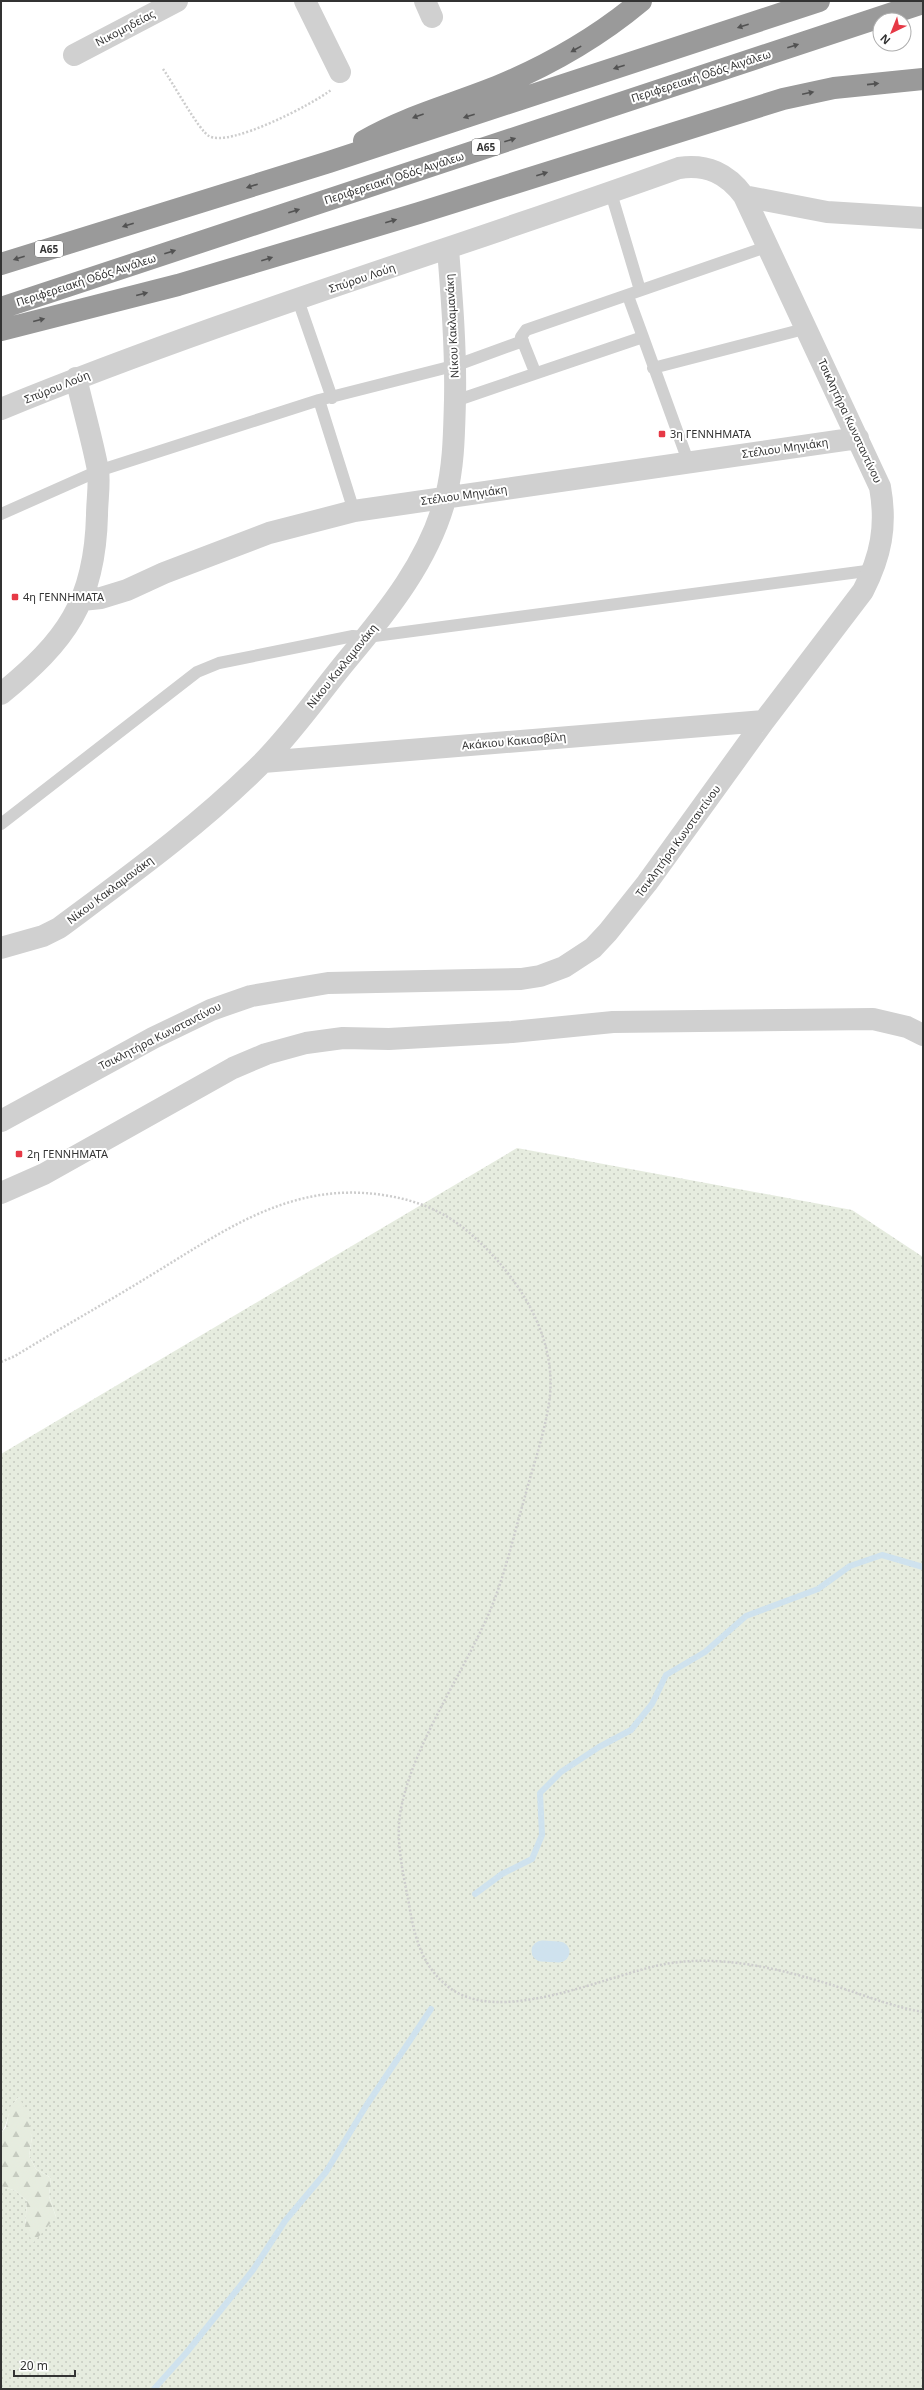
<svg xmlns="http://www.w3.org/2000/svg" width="924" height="2390" font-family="'Noto Sans',sans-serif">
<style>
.grass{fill:url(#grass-dots)}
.forest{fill:url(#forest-firs)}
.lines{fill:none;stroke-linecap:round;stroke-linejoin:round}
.stream{stroke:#cfe2ee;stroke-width:6}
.canal{stroke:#cfe2ee;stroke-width:21}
.path{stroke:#cdcdcd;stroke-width:2.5;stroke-dasharray:2 2;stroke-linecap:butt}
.lane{stroke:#d0d0d0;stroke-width:12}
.street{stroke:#d0d0d0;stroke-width:22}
.highway{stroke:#9a9a9a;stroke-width:22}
.oneway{fill:#525252}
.poi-dot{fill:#e63946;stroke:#fff;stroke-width:1.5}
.labels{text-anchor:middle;stroke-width:4;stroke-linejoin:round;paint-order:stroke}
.shield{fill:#fff;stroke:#707070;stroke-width:1}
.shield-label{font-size:10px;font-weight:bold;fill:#333}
.street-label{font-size:11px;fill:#333;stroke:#fff}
.poi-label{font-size:11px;fill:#333;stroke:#fff;text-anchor:start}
</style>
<defs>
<pattern id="grass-dots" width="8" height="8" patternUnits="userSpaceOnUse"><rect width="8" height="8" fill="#e6ecdf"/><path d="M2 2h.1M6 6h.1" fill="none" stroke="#c6cbc0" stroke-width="1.8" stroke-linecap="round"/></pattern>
<pattern id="forest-firs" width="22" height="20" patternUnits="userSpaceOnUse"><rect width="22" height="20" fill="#e6ecdf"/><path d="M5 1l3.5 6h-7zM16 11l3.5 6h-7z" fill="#c6cbc0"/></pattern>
</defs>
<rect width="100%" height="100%" fill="#fff"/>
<path class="grass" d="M517 1148 852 1210 923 1257V2389H1V2186L16 2191 27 2201 25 2227 56 2217 49 2196 51 2178 36 2169 29 2156 32 2137 19 2097C5 2111 11 2120 1 2133V1454Z"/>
<path class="forest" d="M19 2097 29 2117 32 2137 29 2156 36 2169 51 2178 49 2196 56 2217 33 2243 25 2227 27 2201 16 2191 1 2186V2133L6 2127 10 2107Z"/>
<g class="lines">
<path class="stream" d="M475 1894 502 1874 532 1859 542 1835 540 1793 561 1772 599 1747 631 1730 652 1704 666 1675 705 1652 746 1616 818 1589 850 1566 882 1555 923 1567
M154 2389 187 2352 253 2270 285 2221 326 2172 366 2106 431 2009"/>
<path class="canal" d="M542 1951 559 1952"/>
<path class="path" d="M163 69C172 81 199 131 209 136 229 148 313 104 331 90
M1 1362 15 1356C59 1329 104 1304 148 1277 224 1231 290 1181 383 1195 417 1200 447 1212 473 1236 519 1277 559 1339 549 1403 544 1436 532 1469 524 1500 512 1541 503 1584 485 1622 459 1679 415 1744 402 1804 394 1837 403 1872 409 1904 414 1935 421 1964 446 1985 497 2029 606 1975 665 1964 721 1954 782 1969 835 1986 864 1995 893 2007 923 2012"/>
<path class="lane" d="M611 193 640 290
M628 296 643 337
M298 300 332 398
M653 368 808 328
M535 372 521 337 526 330 769 246
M319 400 354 511
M455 401 643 337 688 461
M1 514 98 471 319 400 457 365 523 341
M1 824 197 672 219 663 353 636 367 637 874 570"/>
<path class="street" d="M305 1 340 72
M425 1 432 17
M74 55 177 1
M744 196 827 212 923 218
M1 409C223 318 454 249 679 168 707 164 727 173 744 196L880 487C887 526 881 556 863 591L764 721 647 883 608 932 593 948 564 967 540 976 521 979 328 983 251 996 211 1010 153 1038 1 1121
M82 600 101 598 127 590 164 573 269 533 354 511 858 438
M1 694C66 641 95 602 97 515 97 501 100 484 98 470 92 439 83 408 76 378
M263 762 764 721
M1 948 43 936 59 928C129 876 200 825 261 764 293 732 319 694 347 660 388 611 430 559 446 496 454 464 454 433 455 400 456 350 452 300 448 249
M1 1193 44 1174 233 1068 266 1054 306 1043 343 1038 389 1039 512 1032 613 1022 873 1019 907 1027 923 1035"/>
<path class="highway" d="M364 141C407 116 455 104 501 85 553 63 598 37 641 1
M1 264 329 162 819 1
M1 308 923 3
M1 330 178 285 419 213 783 99 834 88 923 79"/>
</g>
<defs><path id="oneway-solid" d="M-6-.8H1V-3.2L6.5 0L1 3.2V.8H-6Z"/></defs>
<g class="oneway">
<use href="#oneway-solid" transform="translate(743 26) rotate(162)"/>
<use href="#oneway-solid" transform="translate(793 46) rotate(-18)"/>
<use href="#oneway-solid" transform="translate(576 49) rotate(151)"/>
<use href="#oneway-solid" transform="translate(619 67) rotate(162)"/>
<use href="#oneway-solid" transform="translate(873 84) rotate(-6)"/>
<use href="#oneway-solid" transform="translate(808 93) rotate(-12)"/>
<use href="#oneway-solid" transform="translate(418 116) rotate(160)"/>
<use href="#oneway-solid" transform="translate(469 116) rotate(162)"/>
<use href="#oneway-solid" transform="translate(510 140) rotate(-18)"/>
<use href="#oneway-solid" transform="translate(542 174) rotate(-17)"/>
<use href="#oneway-solid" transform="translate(252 186) rotate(162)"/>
<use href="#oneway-solid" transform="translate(294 211) rotate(-18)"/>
<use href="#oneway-solid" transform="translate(391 221) rotate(-16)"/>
<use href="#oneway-solid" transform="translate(128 225) rotate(163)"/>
<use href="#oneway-solid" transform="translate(170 252) rotate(-18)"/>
<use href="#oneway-solid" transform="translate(19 258) rotate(162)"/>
<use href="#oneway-solid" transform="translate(267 259) rotate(-17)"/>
<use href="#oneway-solid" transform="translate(142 294) rotate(-14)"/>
<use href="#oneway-solid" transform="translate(39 320) rotate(-14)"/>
</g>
<g class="poi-dot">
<rect x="658" y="430" width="8" height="8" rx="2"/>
<rect x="11" y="593" width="8" height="8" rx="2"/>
<rect x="15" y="1150" width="8" height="8" rx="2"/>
</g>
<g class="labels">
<g class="shield">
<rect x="472" y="139" width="28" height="16" rx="3"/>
<rect x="35" y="241" width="28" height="16" rx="3"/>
</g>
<g class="shield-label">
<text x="486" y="151">Α65</text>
<text x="49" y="253">Α65</text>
</g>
<g class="street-label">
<text transform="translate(125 28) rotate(-28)" y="4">Νικομηδείας</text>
<text transform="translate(701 76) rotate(-18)" y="4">Περιφερειακή Οδός Αιγάλεω</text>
<text transform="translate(394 178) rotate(-18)" y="4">Περιφερειακή Οδός Αιγάλεω</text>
<text transform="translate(362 278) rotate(-19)" y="4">Σπύρου Λούη</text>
<text transform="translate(86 280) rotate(-18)" y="4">Περιφερειακή Οδός Αιγάλεω</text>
<text transform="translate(452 326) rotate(-93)" y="4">Νίκου Κακλαμανάκη</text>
<text transform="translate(57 387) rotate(-22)" y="4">Σπύρου Λούη</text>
<text transform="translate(850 421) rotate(65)" y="4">Τσικλητήρα Κωνσταντίνου</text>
<text transform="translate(785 448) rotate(-8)" y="4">Στέλιου Μηγιάκη</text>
<text transform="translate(464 495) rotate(-8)" y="4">Στέλιου Μηγιάκη</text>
<text transform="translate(342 666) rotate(-51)" y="4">Νίκου Κακλαμανάκη</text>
<text transform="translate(514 741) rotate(-5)" y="4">Ακάκιου Κακιασβίλη</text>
<text transform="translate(678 841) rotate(-54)" y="4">Τσικλητήρα Κωνσταντίνου</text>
<text transform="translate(110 890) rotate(-37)" y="4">Νίκου Κακλαμανάκη</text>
<text transform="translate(160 1036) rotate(-27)" y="4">Τσικλητήρα Κωνσταντίνου</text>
</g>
<g class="poi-label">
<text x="670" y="438">3η ΓΕΝΝΗΜΑΤΑ</text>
<text x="23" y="601">4η ΓΕΝΝΗΜΑΤΑ</text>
<text x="27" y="1158">2η ΓΕΝΝΗΜΑΤΑ</text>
</g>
</g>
<rect width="924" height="2390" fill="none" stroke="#333333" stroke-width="4"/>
<g transform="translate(892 32) rotate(223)"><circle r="19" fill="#ffffff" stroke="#adadad"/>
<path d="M0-3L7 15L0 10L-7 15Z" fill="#e63946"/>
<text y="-6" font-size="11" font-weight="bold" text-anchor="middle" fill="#333333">N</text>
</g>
<path d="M14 2370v6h61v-6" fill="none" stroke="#333333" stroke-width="2"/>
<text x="20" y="2370" font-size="12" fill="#333333" stroke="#ffffff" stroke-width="3" paint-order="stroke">20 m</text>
</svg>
